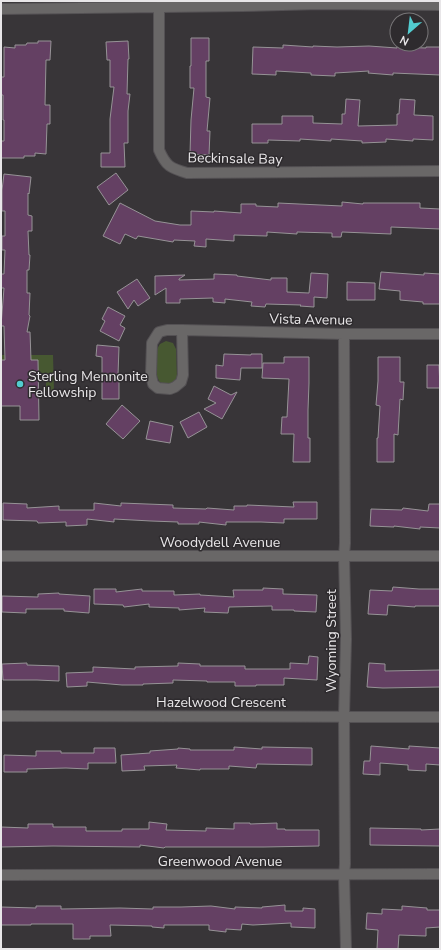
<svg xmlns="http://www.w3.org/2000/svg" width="441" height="950" font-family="'Nunito Sans',sans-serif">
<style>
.green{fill:#475831}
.building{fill:#644063;stroke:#969396}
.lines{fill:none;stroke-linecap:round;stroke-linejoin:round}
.minor-casing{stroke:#545154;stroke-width:12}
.minor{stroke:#696767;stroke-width:10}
.poi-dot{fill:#52ccd0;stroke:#2e2b2e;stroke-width:1.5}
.labels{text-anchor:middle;stroke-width:3;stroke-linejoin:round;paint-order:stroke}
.street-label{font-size:14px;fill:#e8e6e8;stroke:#2e2b2e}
.poi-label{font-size:14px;fill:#e8e6e8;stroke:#2e2b2e;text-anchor:start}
</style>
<rect width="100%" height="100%" fill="#383538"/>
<path class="green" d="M166 341 173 343 176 349 177 377 176 380 171 384 161 383 159 381 157 376V349L160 344Z
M1 355H53L54 391H46V373H38V360H1Z"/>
<path class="building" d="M191 38H209V61H206V97L210 98 207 131H210L209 155 190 154 191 120 194 88H190V66H191Z
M38 41H51L50 60H46L45 105H50V124H47L46 154 35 153V156H24V158H1V141H4V120H3V95H1V77H4V47L15 48V45H26L27 43H38Z
M128 41 129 59H128L127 94H130L128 111V143H124L125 167H101V153H110V119L114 87H110V60H107L106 42Z
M283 45 313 47V46L337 47 369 46 397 48V47L426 48V47H440V75L393 73V75L368 73 369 71 335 73V76L311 75V73L276 71V75L252 74 253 47 283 48Z
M346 99 360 100 358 126 397 125V114H399L400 99 415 100 414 115 433 116V140L413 139V141L386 139V142L362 143V141L331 139V141L300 139V141L268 140V143H252V124H282V116H313V123L342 124V114H345Z
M116 173 128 190 109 205 97 187Z
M4 174 31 177 29 194 28 193V215L32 216V231H28L29 255H30L29 270H27V293H30L29 315 30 316 27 332H30L31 360H38L39 420H20V406H1V360H5L4 326H1L4 288H1V274H4L5 250H2V236H5V211H2V190Z
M342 202 363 204V203H420V208L440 209V229L391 227V234L342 232 341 237H332V233L297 232V234L267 232V236L234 235V241L206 239V247L194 246 195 241 174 240 173 242 138 236 136 239 125 234 120 244 103 236 120 203 155 221 180 225H191V211L214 212V211L241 213V204H256V206L278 207V203L342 206Z
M381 272 424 275V273L440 274V304H423V302L400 300V291L379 289Z
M311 273 328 274 327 298 314 297V307L300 306 301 305 266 304 265 307 251 306 252 302 225 299V303L213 302V298L180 299V303H166V288L155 295V276L185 275 179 279V280L214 279V274L237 275V276L271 280V278H287V292L309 293Z
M137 279 150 298 138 306 134 300 128 309 117 292Z
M347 282 375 283V300H347Z
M108 307 125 316 120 325 125 328 119 341 100 331 105 321 102 319Z
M97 345 119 347 118 375H119V399H102V357L96 356Z
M224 354 251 355V354H262V368H241L240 380 216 378V365L223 366Z
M284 357H309V383L308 410V438H310V462H293L294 434H281L282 417H287L289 379 262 378 263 363H284Z
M378 357H400V382H404L403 400 400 399 398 435 394 434V462H377V438H378L380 406 376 405 378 381Z
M427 365H439L440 388H427Z
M214 386 231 395 237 392 222 419 204 409 216 403 208 399Z
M122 405 140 421 123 439 106 424Z
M199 412 207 427 188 438 180 422Z
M150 421 173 426 170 443 146 439Z
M293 502H317V519H284V523L261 522H226V525L199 522V524H178V522L151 521 114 519V522L87 519V525L66 526V522L38 523 37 521 3 520V503L27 504V508L59 506V510H94V503L121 506V503L173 505V508L206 509 207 508 234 510V506H247V505L294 507Z
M429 504H440V528L420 527V529L394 526V527L370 526 371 509 402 510 403 508 428 511Z
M393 587 419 589H440V606H415V607L388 605 387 615 368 614 370 590 392 591Z
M263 588 283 589V594L317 595 316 612 294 611V610H272V606L229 607 228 613 204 612 205 608 179 610V608L149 607V604L124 607 123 605 94 604V589H116V592L142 589V591H174V595L200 594V595L234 597 233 590H263Z
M59 593V594L90 596 89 613 64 611V609H26V613L2 612V596L38 597V594Z
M309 656 318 657 317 680 284 678V685H256V686H235V682H207V681L173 680V683L143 684V685H122L87 682V686L67 687 66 673 93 672V667L135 669V667L178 666V663L200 664V666H245V669H290V663L308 664Z
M27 663V665L59 666V681L37 680H3L2 664Z
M369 663 385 664V671L440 670V687L383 688 367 687Z
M371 746 409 749V746L440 748V765L426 764V771L408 770V765L380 763V775L363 774 364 761H370Z
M234 747 262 749V747L312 748V765L257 764 256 768 229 766V769H200V770L176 768 177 765 144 766 145 770 122 771 121 755 150 753V751L178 749V748L190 749V750H234Z
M94 748H115L116 763H88V769L66 768 27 769V772H4V755L36 756V751H61V753H94Z
M149 822 167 824 166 830 206 831V828L234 829V823H250V824L277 823V829H285V830H319V846L264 847H165L164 848 140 845V847L53 846 1 847V827L28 828V824H53V827H86V831H122V829H149Z
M370 828 421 829V830L440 829V846L370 845Z
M285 905V911H303V908L315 909V928L291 927V923L253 925 242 924 241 930 226 929V932L209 930V925H164V928L152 927V926L110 925 111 936H90V939H73V924H31V925H1V907L36 908V906H61V909L120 908 153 909V907H181L211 906 235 909V907L262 908V907Z
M402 906 427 908V910H440V927L426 928V936L399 935 398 949H377L378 930 366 929 367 913 382 914V909L402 910Z"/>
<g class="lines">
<g class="minor-casing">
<path id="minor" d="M159 7V150C166 166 170 168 187 173L440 171
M1 9 242 6 320 4 440 5
M182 330 183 375 181 382 175 387 170 389 158 388 153 384 151 375 152 343 159 332 167 330H182L344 334H440
M344 334 345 543 344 556 346 639 344 716 345 864 344 875 346 949
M1 556H440
M1 716 440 717
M1 875 440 874"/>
</g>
<use href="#minor" class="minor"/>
</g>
<circle class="poi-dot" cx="20" cy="384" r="4"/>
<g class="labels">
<g class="street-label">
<text transform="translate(235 158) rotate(1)" y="5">Beckinsale Bay</text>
<text transform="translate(311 319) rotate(1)" y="5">Vista Avenue</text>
<text x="220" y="547">Woodydell Avenue</text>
<text transform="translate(331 641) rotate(-90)" y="5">Wyoming Street</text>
<text x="221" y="707">Hazelwood Crescent</text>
<text x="220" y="866">Greenwood Avenue</text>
</g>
<g class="poi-label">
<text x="28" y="381">Sterling Mennonite<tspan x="28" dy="16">Fellowship</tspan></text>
</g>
</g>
<rect width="441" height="950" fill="none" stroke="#e8e6e8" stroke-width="4"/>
<g transform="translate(409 32) rotate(208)"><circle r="19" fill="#2e2b2e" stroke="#787678"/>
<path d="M0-3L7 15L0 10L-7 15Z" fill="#52ccd0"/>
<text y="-6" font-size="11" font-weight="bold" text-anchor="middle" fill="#e8e6e8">N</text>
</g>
</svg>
